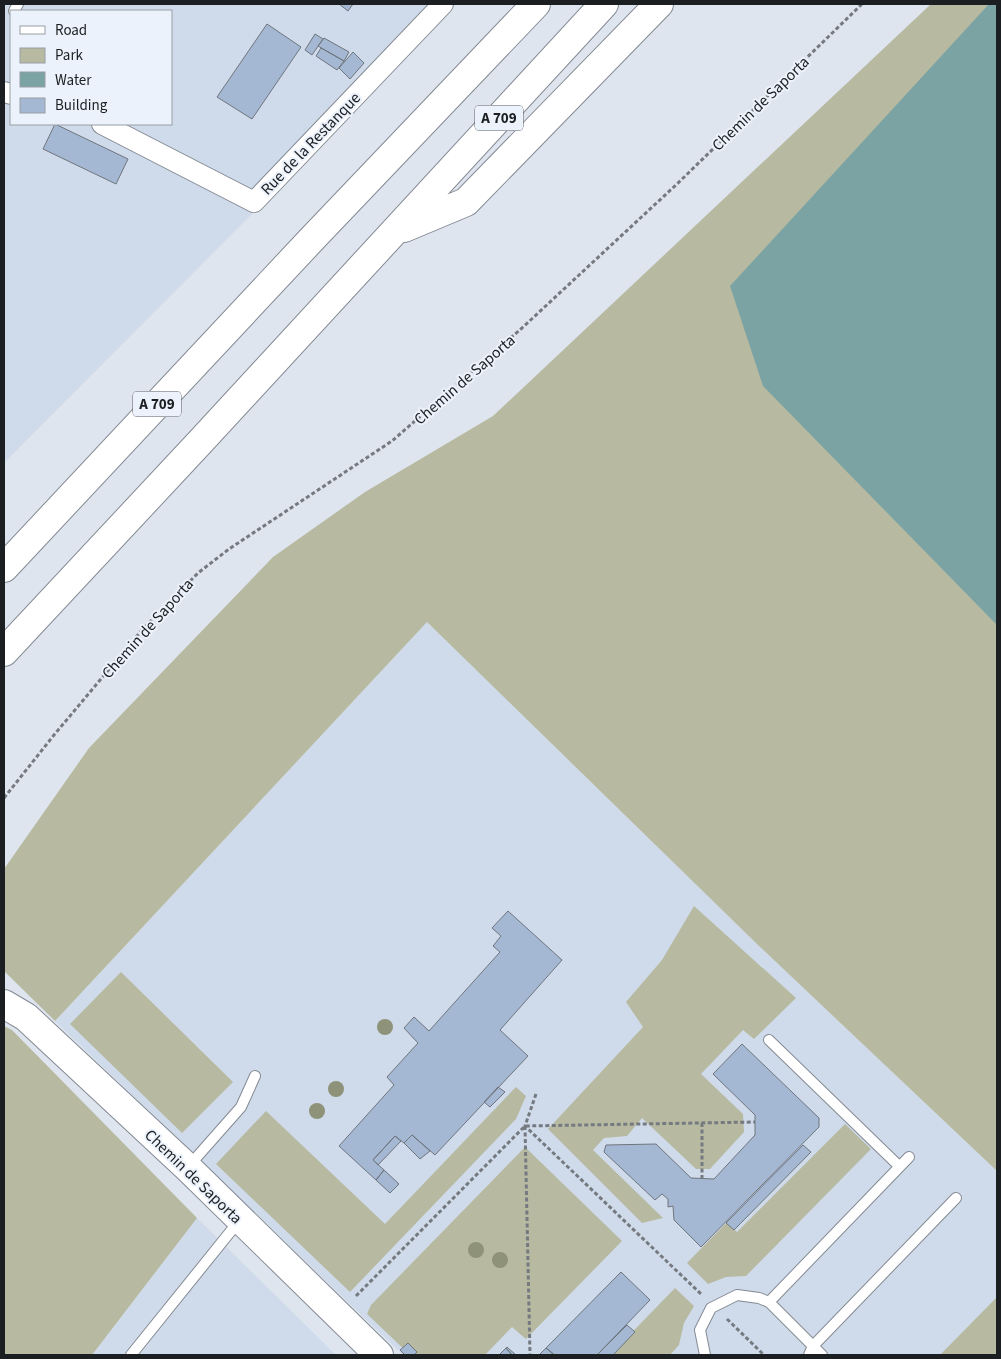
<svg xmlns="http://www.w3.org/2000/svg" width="1001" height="1359" font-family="'Source Sans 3',sans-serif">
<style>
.built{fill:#cfdbea;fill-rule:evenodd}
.green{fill:#b7baa0}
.water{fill:#7ba3a4}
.building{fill:#a5b8d3;stroke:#6f757d}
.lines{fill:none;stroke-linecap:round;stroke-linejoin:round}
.lane-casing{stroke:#848a93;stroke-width:12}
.street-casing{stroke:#848a93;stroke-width:22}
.secondary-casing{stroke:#848a93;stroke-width:30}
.highway-casing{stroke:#848a93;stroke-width:30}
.path{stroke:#757a80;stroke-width:3;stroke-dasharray:4 2.5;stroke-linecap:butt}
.lane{stroke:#fff;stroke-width:10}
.street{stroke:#fff;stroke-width:20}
.secondary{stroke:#fff;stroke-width:28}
.highway{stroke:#fff;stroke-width:28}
.tree{fill:#8d9279}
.labels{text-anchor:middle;stroke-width:4;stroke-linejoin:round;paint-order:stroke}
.shield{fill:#ebf2fb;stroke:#5a5e63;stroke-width:1}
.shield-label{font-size:15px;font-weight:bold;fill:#1c1f22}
.street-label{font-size:16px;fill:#1c1f22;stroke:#ebf2fb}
</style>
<rect width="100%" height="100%" fill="#dee5ee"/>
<path class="built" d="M4 4H455L248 218 4 463ZM11 11H171V124H11Z
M427 622 758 945 997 1171V1355H403L55 1021Z
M197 1218 336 1355H92Z"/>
<path class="green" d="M931 4H997V1171L758 945 427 622 55 1021 4 971V869L89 748 273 557 365 492 493 416Z
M694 906 796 998 754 1039 743 1030 701 1074 743 1114 744 1132 710 1169H696L642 1118 627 1136 604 1138 593 1150 663 1218 642 1223 548 1129 643 1027 626 1002 662 960Z
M121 972 233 1082 182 1133 70 1024Z
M4 1026 12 1030 197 1218 92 1355H4Z
M516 1087 526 1096 516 1119 350 1292 216 1164 266 1111 385 1224Z
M845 1124 871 1149 746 1276 726 1277 708 1284 687 1263 727 1222 737 1232Z
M525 1147 622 1241 526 1339 512 1327 485 1355H410L367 1314 371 1305Z
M675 1288 694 1306 684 1323 679 1345 670 1355H610Z
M997 1297V1355H940Z"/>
<path class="water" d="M989 4H997V625L763 386 730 286Z"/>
<path class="building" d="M339 4H353L348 11Z
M267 24 301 47 252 119 217 97Z
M315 34 323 39 312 55 305 50Z
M324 38 349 52 344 61 318 46Z
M321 48 344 61 337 70 316 56Z
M353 52 364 63 350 79 339 68Z
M55 124 128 159 116 184 43 149Z
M508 911 562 960 500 1030 528 1056 435 1155 412 1135 404 1143 395 1136 373 1160 384 1170 376 1180 339 1146 394 1085 387 1077 418 1043 404 1028 414 1017 429 1031 500 952 493 946 501 936 492 928Z
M742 1044 819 1118V1127L701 1247 674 1220 673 1206 668 1207V1199L662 1194 655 1200 604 1152 606 1145 656 1144 691 1178 714 1179 755 1135V1115L713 1074Z
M498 1087 505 1092 490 1107 484 1102Z
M412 1135 430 1151 420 1159 404 1143Z
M395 1136 401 1141 378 1165 373 1160Z
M803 1145 811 1152 734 1230 726 1223Z
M384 1170 399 1184 390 1193 376 1180Z
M621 1272 650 1300 597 1355H555L546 1348Z
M627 1325 635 1332 613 1355H597Z
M408 1343 417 1352 414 1355H405L400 1350Z
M507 1347 516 1355H512L506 1348Z
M506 1348 512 1355H499Z
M546 1348 554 1355H555H539Z"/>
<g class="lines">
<g class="lane-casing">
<path id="lane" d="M14 11 18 4
M769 1040 899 1166
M188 1167 241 1107 255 1076
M769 1302 909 1157
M131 1355 239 1221
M705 1355 700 1330 711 1308 737 1295 759 1298 769 1302 822 1355
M809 1355 813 1346 956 1198"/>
</g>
<g class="street-casing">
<path id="street" d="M4 92 11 94
M102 124 254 202 443 4"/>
</g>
<g class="secondary-casing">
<path id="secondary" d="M4 1004 26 1017 188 1168 379 1355"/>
</g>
<g class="highway-casing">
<path id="highway" d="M404 228 466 202 659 4
M4 568 310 241 536 4
M4 652 202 440 604 4"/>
</g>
<path class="path" d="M4 798 54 735 142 630 198 573 229 549 392 441 522 328 677 184 862 4
M536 1094 525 1126 702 1295
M702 1123V1179
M525 1126 530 1355
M356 1296 525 1126 755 1122
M727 1319 764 1355"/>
<use href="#lane" class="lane"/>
<use href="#street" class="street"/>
<use href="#secondary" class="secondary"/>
<use href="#highway" class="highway"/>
</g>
<g class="tree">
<circle cx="385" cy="1027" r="8"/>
<circle cx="336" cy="1089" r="8"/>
<circle cx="317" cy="1111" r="8"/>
<circle cx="476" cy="1250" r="8"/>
<circle cx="500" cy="1260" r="8"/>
</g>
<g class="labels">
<g class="shield">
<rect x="475" y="105.5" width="48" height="25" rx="4"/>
<rect x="133" y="391.5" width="48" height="25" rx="4"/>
</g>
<g class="shield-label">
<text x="499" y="123">A 709</text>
<text x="157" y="409">A 709</text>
</g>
<g class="street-label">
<text transform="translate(760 103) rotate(-44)" y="6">Chemin de Saporta</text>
<text transform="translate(310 143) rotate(-46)" y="6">Rue de la Restanque</text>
<text transform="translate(464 379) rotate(-41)" y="6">Chemin de Saporta</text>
<text transform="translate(147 628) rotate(-48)" y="6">Chemin de Saporta</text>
<text transform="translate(194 1176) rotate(44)" y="6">Chemin de Saporta</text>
</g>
</g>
<rect width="1001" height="1359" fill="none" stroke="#1c1f22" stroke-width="10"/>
<rect x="10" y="10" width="162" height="115" fill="#ebf2fb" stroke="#989ea4"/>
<rect x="20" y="26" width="25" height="8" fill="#ffffff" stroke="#989ea4"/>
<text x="55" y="35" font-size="15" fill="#1c1f22">Road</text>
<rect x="20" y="48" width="25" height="15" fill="#b7baa0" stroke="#989ea4"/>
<text x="55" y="60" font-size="15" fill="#1c1f22">Park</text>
<rect x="20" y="72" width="25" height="15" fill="#7ba3a4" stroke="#989ea4"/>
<text x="55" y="85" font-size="15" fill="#1c1f22">Water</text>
<rect x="20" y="98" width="25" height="15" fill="#a5b8d3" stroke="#989ea4"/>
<text x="55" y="110" font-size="15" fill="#1c1f22">Building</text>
</svg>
